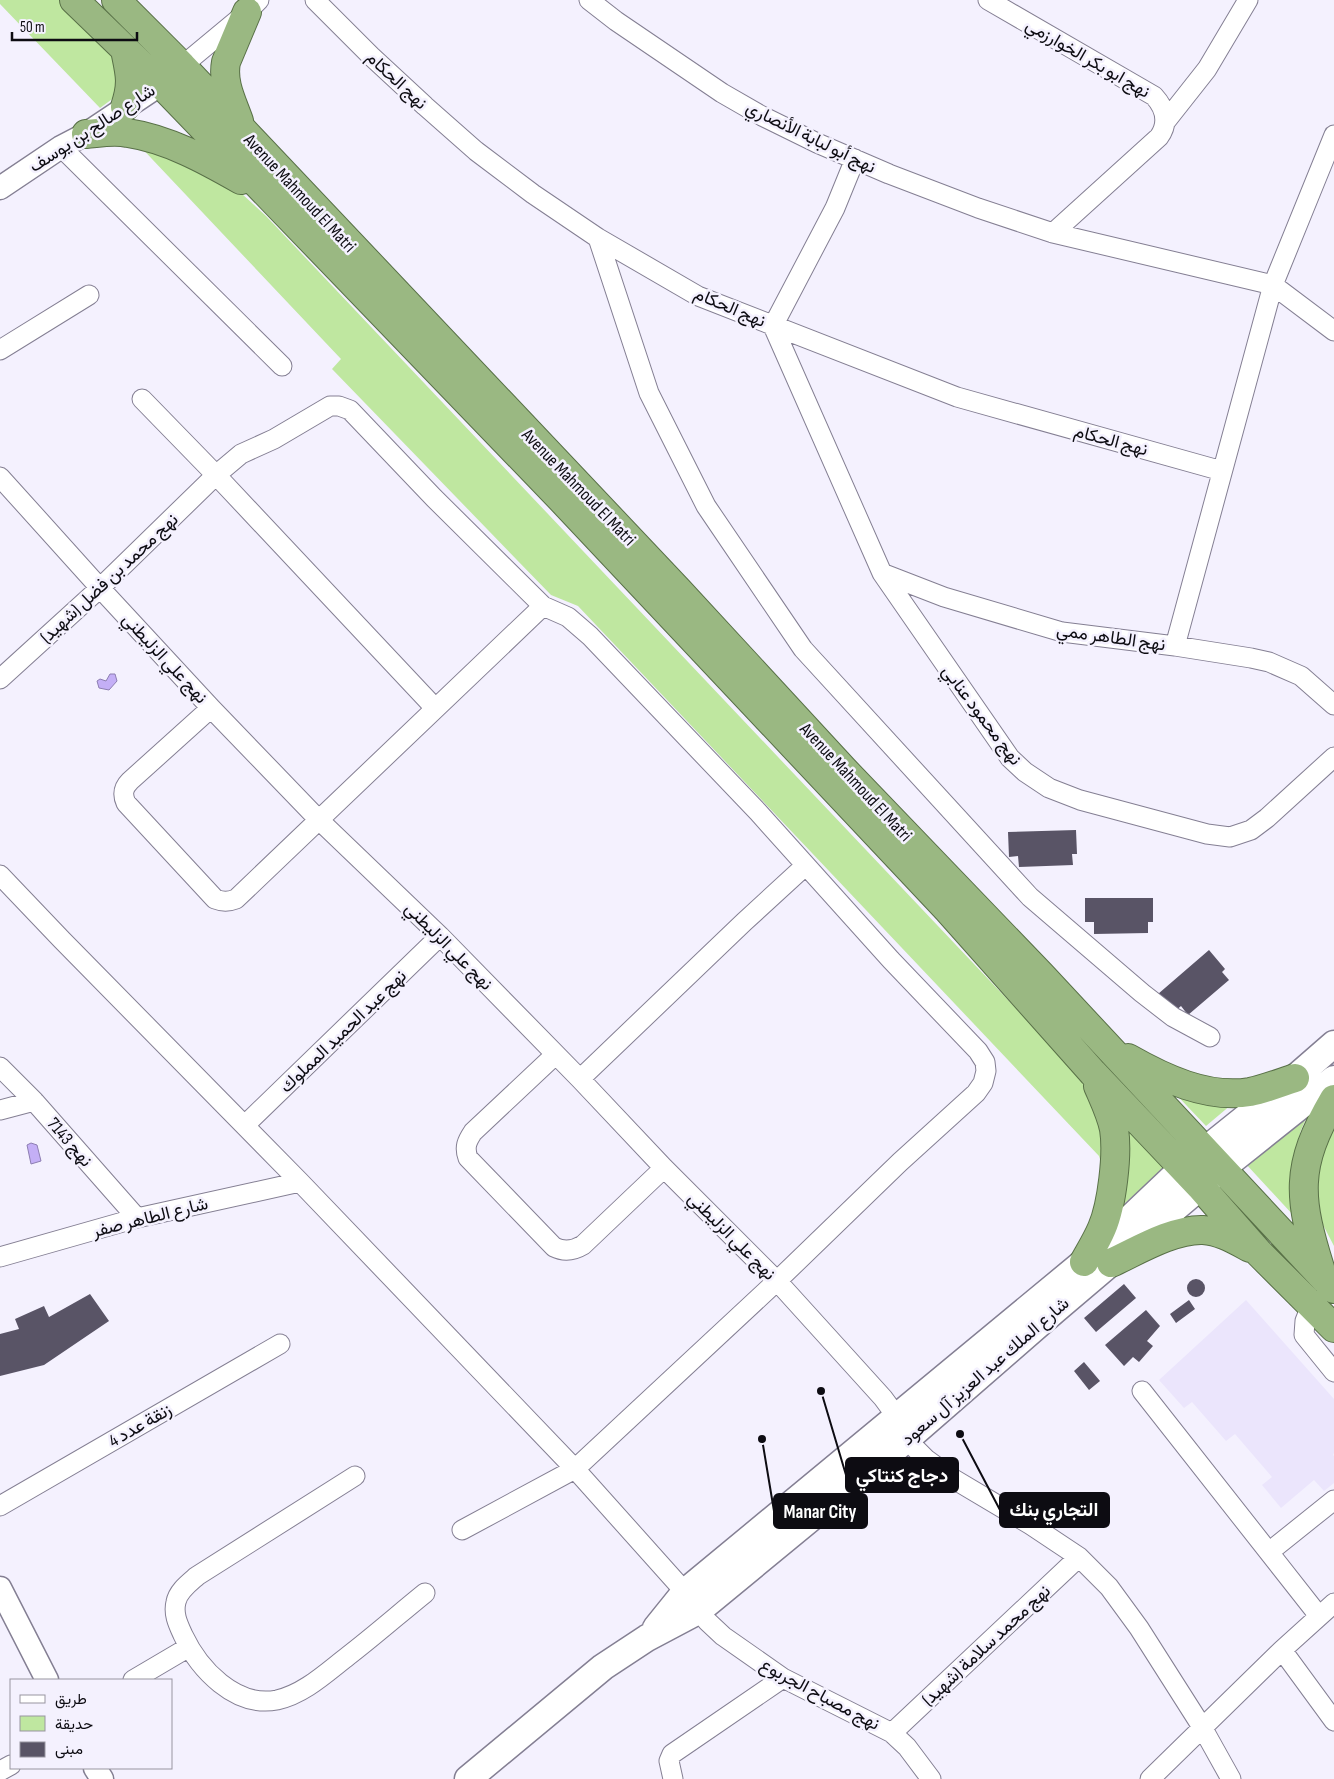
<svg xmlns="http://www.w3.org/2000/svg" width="1334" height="1779" font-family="'Sofia Sans Condensed',Vazirmatn,sans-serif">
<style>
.built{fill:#ebe5fc}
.green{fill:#bfe7a0}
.water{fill:#c4aff6;stroke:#8d7eb2}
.building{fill:#595466}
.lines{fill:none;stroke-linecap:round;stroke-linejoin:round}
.minor-casing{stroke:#847f93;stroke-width:21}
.tertiary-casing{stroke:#847f93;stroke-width:25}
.secondary-casing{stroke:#847f93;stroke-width:29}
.trunk-casing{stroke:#587047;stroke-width:30}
.minor{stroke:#fff;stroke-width:19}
.tertiary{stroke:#fff;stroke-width:22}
.secondary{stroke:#fff;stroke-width:26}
.trunk{stroke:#9ab882;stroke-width:28}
.labels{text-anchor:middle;stroke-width:5;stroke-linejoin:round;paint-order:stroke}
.street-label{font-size:18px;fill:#0d0c12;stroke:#f4f1fe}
.leader{fill:none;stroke:#0d0c12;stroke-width:2}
.callout-dot{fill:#0d0c12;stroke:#f4f1fe;stroke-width:2}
.callout{fill:#0d0c12;stroke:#0d0c12;stroke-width:2}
.callout-label{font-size:19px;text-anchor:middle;font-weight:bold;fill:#fff}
</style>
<rect width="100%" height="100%" fill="#f4f1fe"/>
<path class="built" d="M1246 1300 1334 1399V1453L1333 1455 1334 1456V1483L1324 1491 1314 1480 1281 1508 1262 1485 1272 1477 1235 1434 1226 1441 1192 1402 1184 1408 1159 1380Z"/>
<path class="green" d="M0 0H61L116 57 123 91 100 108 0 4Z
M135 141 229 182 266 216 1166 1167 1116 1211 1099 1156 578 606 551 595 332 369 341 359Z
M1169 1087 1244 1094 1206 1126Z
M1311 1107 1301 1130 1293 1157 1294 1216 1245 1163Z
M1334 1116V1246L1321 1221 1317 1183 1319 1149Z"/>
<path class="water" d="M110 674H115L117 681 109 690 99 688 97 681 100 679 106 681Z
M31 1143 37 1145 41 1161 31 1164 27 1145Z"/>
<path class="building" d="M1076 830 1077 854H1072L1073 865 1019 867 1018 856 1009 857 1008 832Z
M1085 898H1153V922H1148V933L1094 934V922H1085Z
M1209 950 1225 969 1222 972 1229 980 1188 1015 1181 1006 1174 1012 1158 994Z
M1187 1288a9 9 0 1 1 18 0a9 9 0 1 1-18 0Z
M1124 1284 1136 1298 1096 1332 1084 1318Z
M90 1294 109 1321 44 1365 0 1376V1334L19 1329 15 1319 44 1306 49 1317Z
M1189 1300 1195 1309 1176 1323 1170 1314Z
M1146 1310 1160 1326 1147 1341 1153 1346 1139 1362 1133 1357 1124 1366 1105 1345Z
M1084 1362 1100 1381 1089 1390 1074 1371Z"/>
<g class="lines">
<g class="minor-casing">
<path id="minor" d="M315 0 371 56 425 106 476 151 533 194 598 238 698 296 957 397 1222 471
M589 0 616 21 722 93 762 116 817 143 889 174 978 208 1053 233 1273 285 1334 135
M988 0 1154 96C1166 109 1169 123 1159 137L1053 233
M182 66 247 12 259 0
M1166 121 1207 69 1248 0
M61 147 282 366
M855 159 835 208 773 326 882 573 1010 758 1025 772 1049 788 1080 800 1207 834 1230 837 1251 830 1267 818 1334 757
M598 238 649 393 706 506 803 649 1030 897 1142 993 1173 1017 1210 1037
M0 350 89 295
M142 399 216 475 435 708
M0 477 100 588 211 708 318 819 440 936 580 1079 664 1168 777 1281 883 1398 897 1417 915 1448 926 1459 952 1478 1031 1525 1079 1557 1109 1587 1139 1628 1202 1727 1231 1779
M882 573 944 597 1062 632 1175 646 1251 658 1269 662 1301 676 1334 705
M1175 646 1273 285 1334 331
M0 679 100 588 216 475 241 454 274 439 330 406H339L350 410 434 498 543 606 568 617 590 636 758 812 891 960 978 1051 985 1062 986 1071 983 1083 976 1093 900 1162 777 1281 575 1469 462 1530
M211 708 130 781C123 788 122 794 126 803L215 899C223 902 228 902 236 899L543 606
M0 875 62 940 300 1182 575 1469 685 1592 707 1621 723 1636 783 1678 892 1733 907 1747 931 1779
M555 1055 473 1132C467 1141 464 1147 468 1158L554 1247C564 1252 573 1251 583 1245L664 1168
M0 1067 34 1101 137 1218
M580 1079 744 922 805 866
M0 1110 34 1101
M245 1125 440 936
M0 1257 137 1218 300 1182
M1311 1306 1305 1321 1304 1335 1334 1372
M1142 1391 1319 1616
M355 1476 197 1576C189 1583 178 1591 176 1602 173 1614 178 1624 183 1635 199 1669 235 1708 277 1700 304 1694 326 1673 348 1656 374 1636 399 1614 425 1593
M0 1506 280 1344
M1269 1552 1334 1500
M1282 1650 1334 1721
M133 1680 189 1647
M892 1733 1079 1557
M0 1771 11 1765
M673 1779 669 1761 672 1754 783 1678
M1150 1779 1282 1650 1334 1603"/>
</g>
<g class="tertiary-casing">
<path id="tertiary" d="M0 188 61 147 86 134 161 84 174 73
M0 1588 47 1680
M95 1768 102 1779"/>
</g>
<g class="secondary-casing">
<path id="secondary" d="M656 1628 685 1592 1084 1262 1183 1168 1295 1078 1334 1044
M468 1779 603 1667 647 1638 698 1611 908 1438 1055 1310 1221 1169 1334 1079"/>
</g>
<g class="trunk-casing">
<path id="trunk" d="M74 0 161 84 563 501 948 910 1093 1073 1200 1186 1259 1253 1334 1328
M116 0 182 66 678 590 844 770 1041 975 1334 1289
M125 107C133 83 130 74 125 50
M239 121C232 101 222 83 226 62L247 12
M86 134C99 133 114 130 128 133 168 139 206 160 241 180
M1128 1058C1163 1078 1207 1099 1250 1092 1265 1089 1280 1083 1295 1078
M1084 1262C1090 1251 1097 1240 1102 1228 1112 1205 1118 1154 1114 1129 1111 1114 1104 1100 1098 1086
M1111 1263C1137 1251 1173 1229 1203 1230 1220 1231 1235 1240 1250 1248
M1321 1271C1298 1198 1294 1167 1334 1099"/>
</g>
<use href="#minor" class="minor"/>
<use href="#tertiary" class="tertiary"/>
<use href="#secondary" class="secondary"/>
<use href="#trunk" class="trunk"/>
</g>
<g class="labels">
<g class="street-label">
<text transform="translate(1088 58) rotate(30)" y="6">نهج ابو بكر الخوارزمي</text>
<text transform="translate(397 80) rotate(43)" y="6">نهج الحكام</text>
<text transform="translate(92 128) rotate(-33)" y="6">شارع صالح بن يوسف</text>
<text transform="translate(811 137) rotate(26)" y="6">نهج أبو لبابة الأنصاري</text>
<text transform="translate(300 193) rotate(47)" y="6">Avenue Mahmoud El Matri</text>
<text transform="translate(730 307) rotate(23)" y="6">نهج الحكام</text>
<text transform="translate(1111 440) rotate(15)" y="6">نهج الحكام</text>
<text transform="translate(579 487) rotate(46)" y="6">Avenue Mahmoud El Matri</text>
<text transform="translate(109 578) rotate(-43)" y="6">نهج محمد بن فضل (شهيد)</text>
<text transform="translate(1111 637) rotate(8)" y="6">نهج الطاهر ممي</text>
<text transform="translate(165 658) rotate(47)" y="6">نهج علي الزليطني</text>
<text transform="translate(982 715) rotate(53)" y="6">نهج محمود عنابي</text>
<text transform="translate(856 782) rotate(47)" y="6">Avenue Mahmoud El Matri</text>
<text transform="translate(449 946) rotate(45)" y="6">نهج علي الزليطني</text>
<text transform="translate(343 1031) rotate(-44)" y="6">نهج عبد الحميد المملوك</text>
<text transform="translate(70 1142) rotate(49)" y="6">نهج 7143</text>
<text transform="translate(150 1217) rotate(-14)" y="6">شارع الطاهر صفر</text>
<text transform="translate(732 1236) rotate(45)" y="6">نهج علي الزليطني</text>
<text transform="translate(985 1371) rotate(-41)" y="6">شارع الملك عبد العزيز آل سعود</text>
<text transform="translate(140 1425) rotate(-30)" y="6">زنقة عدد 4</text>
<text transform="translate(986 1645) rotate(-43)" y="6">نهج محمد سلامة (شهيد)</text>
<text transform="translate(820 1694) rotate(28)" y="6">نهج مصباح الجربوع</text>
</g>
</g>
<path class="leader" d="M821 1391L846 1475M960 1434L1000 1510M762 1439L774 1511"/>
<g class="callout-dot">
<circle cx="821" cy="1391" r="5"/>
<circle cx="960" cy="1434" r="5"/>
<circle cx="762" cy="1439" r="5"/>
</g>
<g class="callout">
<rect x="846" y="1458" width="112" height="34" rx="5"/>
<rect x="1000" y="1493" width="109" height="34" rx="5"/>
<rect x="774" y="1494" width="93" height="34" rx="5"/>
</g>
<g class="callout-label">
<text x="902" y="1482">دجاج كنتاكي</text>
<text x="1054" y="1516">التجاري بنك</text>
<text x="820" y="1518">Manar City</text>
</g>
<rect x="10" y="1679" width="162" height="90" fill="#f4f1fe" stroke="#9895a0"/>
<rect x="20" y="1695" width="25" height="8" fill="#ffffff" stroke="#9895a0"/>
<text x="55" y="1704" font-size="15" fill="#0d0c12">طريق</text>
<rect x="20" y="1716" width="25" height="15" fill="#bfe7a0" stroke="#9895a0"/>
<text x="55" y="1729" font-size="15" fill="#0d0c12">حديقة</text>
<rect x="20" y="1742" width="25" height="15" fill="#595466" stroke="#9895a0"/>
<text x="55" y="1754" font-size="15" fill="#0d0c12">مبنى</text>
<path d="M12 32v8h125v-8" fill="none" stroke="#0d0c12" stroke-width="2.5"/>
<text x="20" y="32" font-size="15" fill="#0d0c12" stroke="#f4f1fe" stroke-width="4" paint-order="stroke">50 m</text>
</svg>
